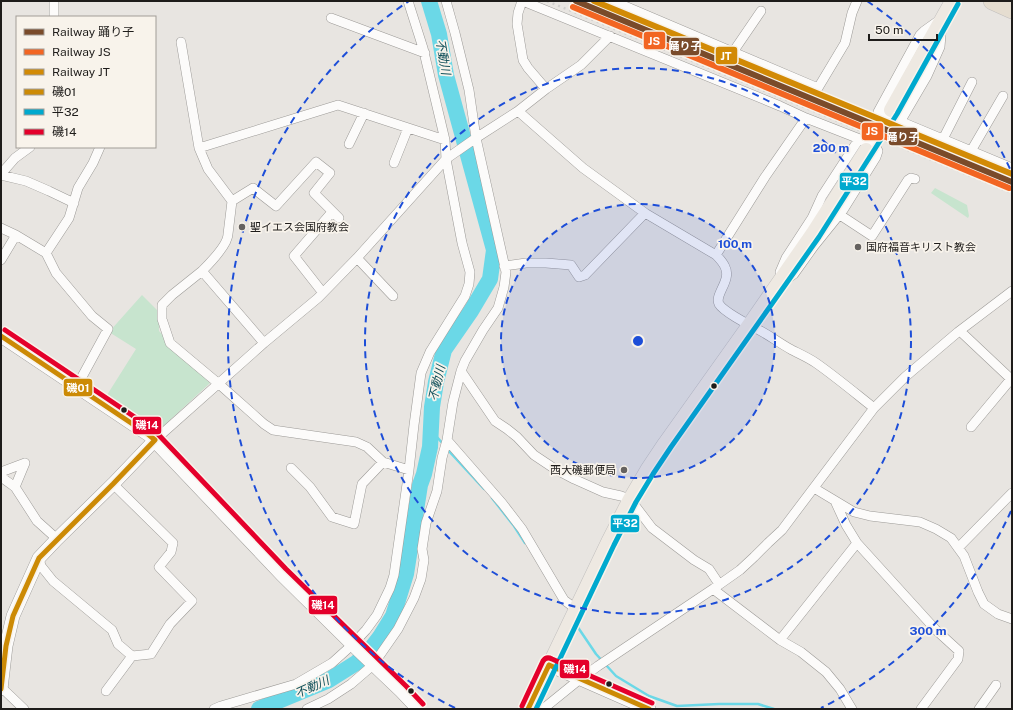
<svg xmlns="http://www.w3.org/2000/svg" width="1013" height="710" font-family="'Public Sans','Noto Sans JP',sans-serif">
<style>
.green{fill:#c7e4ce}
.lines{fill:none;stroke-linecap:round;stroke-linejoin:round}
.stream{stroke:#6bd8e7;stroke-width:2.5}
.river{stroke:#6bd8e7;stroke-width:16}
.primary-tunnel{stroke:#c0bdb9;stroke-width:14;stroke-dasharray:14 7;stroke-linecap:butt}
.street-casing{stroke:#9c9a97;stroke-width:10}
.secondary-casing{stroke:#9c9a97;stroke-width:14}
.primary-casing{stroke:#c1bfbe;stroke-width:15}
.highway-casing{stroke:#c1bfbe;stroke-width:18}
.street{stroke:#fcfbfa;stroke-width:9}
.secondary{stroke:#fcfbfa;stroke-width:13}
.primary{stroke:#eee9e2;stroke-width:14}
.highway{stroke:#e5ddd0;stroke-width:17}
.rail{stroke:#d0cfcd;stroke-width:2.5;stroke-dasharray:2 4;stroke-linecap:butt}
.bus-1-casing{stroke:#f8f3eb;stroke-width:8}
.bus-2-casing{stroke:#f8f3eb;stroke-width:8}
.bus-3-casing{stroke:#f8f3eb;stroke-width:8}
.bus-1{stroke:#cc8a05;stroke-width:5}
.bus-2{stroke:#00a9ce;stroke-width:5}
.bus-3{stroke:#e4002b;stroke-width:5}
.rail-1-casing{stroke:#f8f3eb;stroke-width:9}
.rail-2-casing{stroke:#f8f3eb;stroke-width:9}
.rail-3-casing{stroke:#f8f3eb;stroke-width:9}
.rail-1{stroke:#7a4b2a;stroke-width:6}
.rail-2{stroke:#f26522;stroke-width:6}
.rail-3{stroke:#d28a05;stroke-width:6}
.ring{fill:none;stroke:#1d4ed8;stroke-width:2;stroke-dasharray:7 5}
.poi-dot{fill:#656260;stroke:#f8f3eb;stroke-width:1.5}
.bus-dot{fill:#1e1c1a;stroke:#f8f3eb;stroke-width:1.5}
.labels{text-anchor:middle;stroke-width:3.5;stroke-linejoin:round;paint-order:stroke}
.poi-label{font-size:11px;fill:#1e1c1a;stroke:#f8f3eb;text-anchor:start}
.water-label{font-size:12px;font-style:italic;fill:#0f4f59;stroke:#f8f3eb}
.centre{fill:#1d4ed8;stroke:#f8f3eb;stroke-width:2}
.ring-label{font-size:12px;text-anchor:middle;font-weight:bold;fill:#1d4ed8;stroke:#f8f3eb;stroke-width:3.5;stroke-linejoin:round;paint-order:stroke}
.line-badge{stroke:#f8f3eb;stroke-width:1.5}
.badge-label{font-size:11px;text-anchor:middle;font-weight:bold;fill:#fff}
</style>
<rect width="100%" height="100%" fill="#e8e5e1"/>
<path class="green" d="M935 188 967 205 969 216 968 218 931 193Z
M142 295 159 312V331L170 343 210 383 157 432 107 395 136 349 109 332Z"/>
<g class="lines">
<path class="stream" d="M431 430 443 444
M446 448 484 489
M492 498 514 526 525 543
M575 623 596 654 616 676 649 696 677 706 719 704H758L774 709"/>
<path class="river" d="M259 709 329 680 356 663 370 650 380 637 393 616 406 574 420 485 424 474 430 447 432 407 436 382 444 350 471 311 490 279 494 250 446 75 439 34 429 1"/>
<path class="primary-tunnel" d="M866 150 891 110"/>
<g class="street-casing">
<path id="street" d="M54 1V17
M446 1 455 33 469 90 476 138 506 272 504 287 498 308 483 330 465 361 461 371 495 421 507 429 517 437 534 455 555 469 574 479 603 492 621 496 630 499 652 528 694 560 709 569 719 584
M522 1 518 13 517 24 523 60 528 68 546 89
M523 1 780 106 806 118 875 145 878 151 876 157 843 210 814 246 794 274 783 282
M613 1 818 88 845 43 852 13 857 1
M331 18 425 53
M938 21 924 31 920 35 878 112 1012 168
M181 42 199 148 338 105 445 140
M733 52 761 11
M518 111 583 168 645 213
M900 122 927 76 940 47 942 23
M943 139 972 82
M349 144 364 113
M199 148 208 169 232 201 228 234C228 244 210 263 202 271L264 343
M971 151 1003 96
M394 163 408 128
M1 174 15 158 30 147
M1 175 26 181 49 191 74 203
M232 201 253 188 276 206 316 162 330 173 314 193 339 218
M840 215 872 236 908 180 911 178 915 179
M1 228 16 235
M716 255C719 258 723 262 725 267 732 280 714 295 719 304 723 311 747 324 755 328 768 334 779 343 792 350 800 354 809 358 816 363 836 377 855 393 874 408
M357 258 393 296
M1 260 16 235 46 253
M504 266 526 263H546L571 265 579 277 585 275 645 213 716 255 765 177 806 118
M202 271 172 295 162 305V319L170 343 219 384 264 424 273 430 356 442 367 447 383 462 409 470
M780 272 786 258 812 218 822 196 859 139
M323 293 294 256 332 212
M960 331 1011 379 971 427
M77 386 108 329 92 316 56 273 46 253 69 218 78 188 93 163 100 147
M155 440 264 343 318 298 357 258 446 159 476 138 518 111 546 89 581 65 610 36
M447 440 453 402 461 371
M291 468 310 487 332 517 354 524 362 484 383 462
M1 472 25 463
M1 477 15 487 37 521 57 539
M15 487 25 463
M814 488 854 512 870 516 920 522 936 529 951 538 964 556 978 592 984 604 998 614 1012 619
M835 501 846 525 857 543 936 630 959 651 958 659 921 709
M958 548 1012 493
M39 558 41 566 53 581 112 630 118 644 132 656
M713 589 780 640 801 652 826 672 840 689 852 709
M780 640 857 543
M2 688 24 709
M106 691 132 656 151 654 170 624 192 601 159 567 171 552 173 543 113 484
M214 709 221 706 296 684 332 663 352 645 366 630 377 615 390 588 394 575 409 470 414 425 421 373 430 352 465 296 469 284 470 272 462 243 446 159 445 140 423 48 408 1
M307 709 328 699 351 684 373 665 398 629 414 598 421 579 424 560 422 549 426 523 437 491 442 458 447 440 502 503 522 529 564 600 576 609
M543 709 580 679 598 666 713 589 740 570 754 557 768 543 782 530 794 514 874 408 905 377 958 332 1012 291
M979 709 996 685"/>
</g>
<g class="secondary-casing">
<path id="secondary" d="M1 336 149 435 281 574 358 650 401 691 418 709
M549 665 649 709
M1 689 6 646 13 616 39 558 57 539 113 484 155 440"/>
</g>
<g class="primary-casing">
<path id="primary" d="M891 110 952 1
M528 709 608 542 630 499 647 470 665 443 749 325 813 233 866 150"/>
</g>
<g class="highway-casing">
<path id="highway" d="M992 1 1012 10"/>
</g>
<use href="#street" class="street"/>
<use href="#secondary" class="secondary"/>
<use href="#primary" class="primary"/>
<use href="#highway" class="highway"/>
<path class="rail" d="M547 1 1012 193"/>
<g class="bus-1-casing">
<path id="bus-1" d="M1 336 149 435 155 440
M549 665 649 709
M1 689 6 646 13 616 39 558 113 484 155 440
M528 709 549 665"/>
</g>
<g class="bus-2-casing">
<path id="bus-2" d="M536 709 614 545 636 502 653 474 671 447 819 237 897 114 958 4"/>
</g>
<g class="bus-3-casing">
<path id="bus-3" d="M5 330 154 430 286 569 406 686 423 704
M522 706 543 661C545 658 548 657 552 659L652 703"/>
</g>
<use href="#bus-1" class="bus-1"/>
<use href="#bus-2" class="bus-2"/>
<use href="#bus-3" class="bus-3"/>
<g class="rail-1-casing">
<path id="rail-1" d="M576 1 1012 182"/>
</g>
<g class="rail-2-casing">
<path id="rail-2" d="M573 7 1009 188"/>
</g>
<g class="rail-3-casing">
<path id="rail-3" d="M594 1 1012 174"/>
</g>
<use href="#rail-1" class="rail-1"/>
<use href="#rail-2" class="rail-2"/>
<use href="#rail-3" class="rail-3"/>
</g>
<circle cx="638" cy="341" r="137" fill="#1d4ed8" fill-opacity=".12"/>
<g class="ring">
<circle cx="638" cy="341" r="137"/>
<circle cx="638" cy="341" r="273"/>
<path d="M1011 511A410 410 0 0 1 821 708M455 708A410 410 0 0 1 409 1M867 1A410 410 0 0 1 1011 171"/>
</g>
<g class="poi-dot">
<circle cx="242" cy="227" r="4"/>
<circle cx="858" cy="247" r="4"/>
<circle cx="624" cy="470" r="4"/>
</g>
<g class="bus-dot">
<circle cx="714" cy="386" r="3.5"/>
<circle cx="124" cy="410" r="3.5"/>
<circle cx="609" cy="684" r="3.5"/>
<circle cx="411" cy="691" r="3.5"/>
</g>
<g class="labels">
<g class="poi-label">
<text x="250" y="231">聖イエス会国府教会</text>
<text x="866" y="251">国府福音キリスト教会</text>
<text x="616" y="474" text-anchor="end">西大磯郵便局</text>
</g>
<g class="water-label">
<text transform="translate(443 57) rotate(80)" y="4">不動川</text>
<text transform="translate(437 383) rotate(-77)" y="4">不動川</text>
<text transform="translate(312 687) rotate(-24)" y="4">不動川</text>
</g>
</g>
<circle cx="638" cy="341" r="6" class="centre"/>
<g class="ring-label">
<text x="831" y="152">200 m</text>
<text x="735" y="248">100 m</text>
<text x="928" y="635">300 m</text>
</g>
<g class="line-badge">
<rect x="643" y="31" width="23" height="19" rx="4" fill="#f26522"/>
<rect x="670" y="37" width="30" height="19" rx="4" fill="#7a4b2a"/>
<rect x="715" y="46" width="23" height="19" rx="4" fill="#d28a05"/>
<rect x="861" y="122" width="23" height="19" rx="4" fill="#f26522"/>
<rect x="888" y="127" width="30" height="19" rx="4" fill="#7a4b2a"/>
<rect x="839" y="172" width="30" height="19" rx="4" fill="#00a9ce"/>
<rect x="63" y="378" width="30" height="19" rx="4" fill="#cc8a05"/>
<rect x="132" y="416" width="30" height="19" rx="4" fill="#e4002b"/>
<rect x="610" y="514" width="30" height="19" rx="4" fill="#00a9ce"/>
<rect x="308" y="595" width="30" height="20" rx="4" fill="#e4002b"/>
<rect x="559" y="659" width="31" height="20" rx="4" fill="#e4002b"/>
</g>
<g class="badge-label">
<text x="654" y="45">JS</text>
<text x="685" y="50">踊り子</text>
<text x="726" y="60">JT</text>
<text x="872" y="135">JS</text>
<text x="903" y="141">踊り子</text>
<text x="854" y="185">平32</text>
<text x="78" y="392">磯01</text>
<text x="147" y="429">磯14</text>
<text x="625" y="527">平32</text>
<text x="323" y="609">磯14</text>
<text x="575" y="673">磯14</text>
</g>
<rect width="1013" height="710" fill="none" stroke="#1e1c1a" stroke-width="4"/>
<rect x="16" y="16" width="140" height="132" fill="#f8f3eb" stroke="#a19d97"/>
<rect x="24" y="29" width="20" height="6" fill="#7a4b2a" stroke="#a19d97"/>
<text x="52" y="36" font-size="12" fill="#1e1c1a">Railway 踊り子</text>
<rect x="24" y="49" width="20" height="6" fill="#f26522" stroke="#a19d97"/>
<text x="52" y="56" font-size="12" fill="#1e1c1a">Railway JS</text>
<rect x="24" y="69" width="20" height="6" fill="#d28a05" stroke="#a19d97"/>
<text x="52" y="76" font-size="12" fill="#1e1c1a">Railway JT</text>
<rect x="24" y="89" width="20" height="6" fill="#cc8a05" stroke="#a19d97"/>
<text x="52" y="96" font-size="12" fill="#1e1c1a">磯01</text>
<rect x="24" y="109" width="20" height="6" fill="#00a9ce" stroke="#a19d97"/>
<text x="52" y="116" font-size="12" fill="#1e1c1a">平32</text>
<rect x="24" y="129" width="20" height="6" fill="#e4002b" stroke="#a19d97"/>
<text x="52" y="136" font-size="12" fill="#1e1c1a">磯14</text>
<path d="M869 34v6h68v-6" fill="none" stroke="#1e1c1a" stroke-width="2"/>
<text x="875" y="34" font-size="12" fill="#1e1c1a" stroke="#f8f3eb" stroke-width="3" paint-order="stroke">50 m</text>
</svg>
